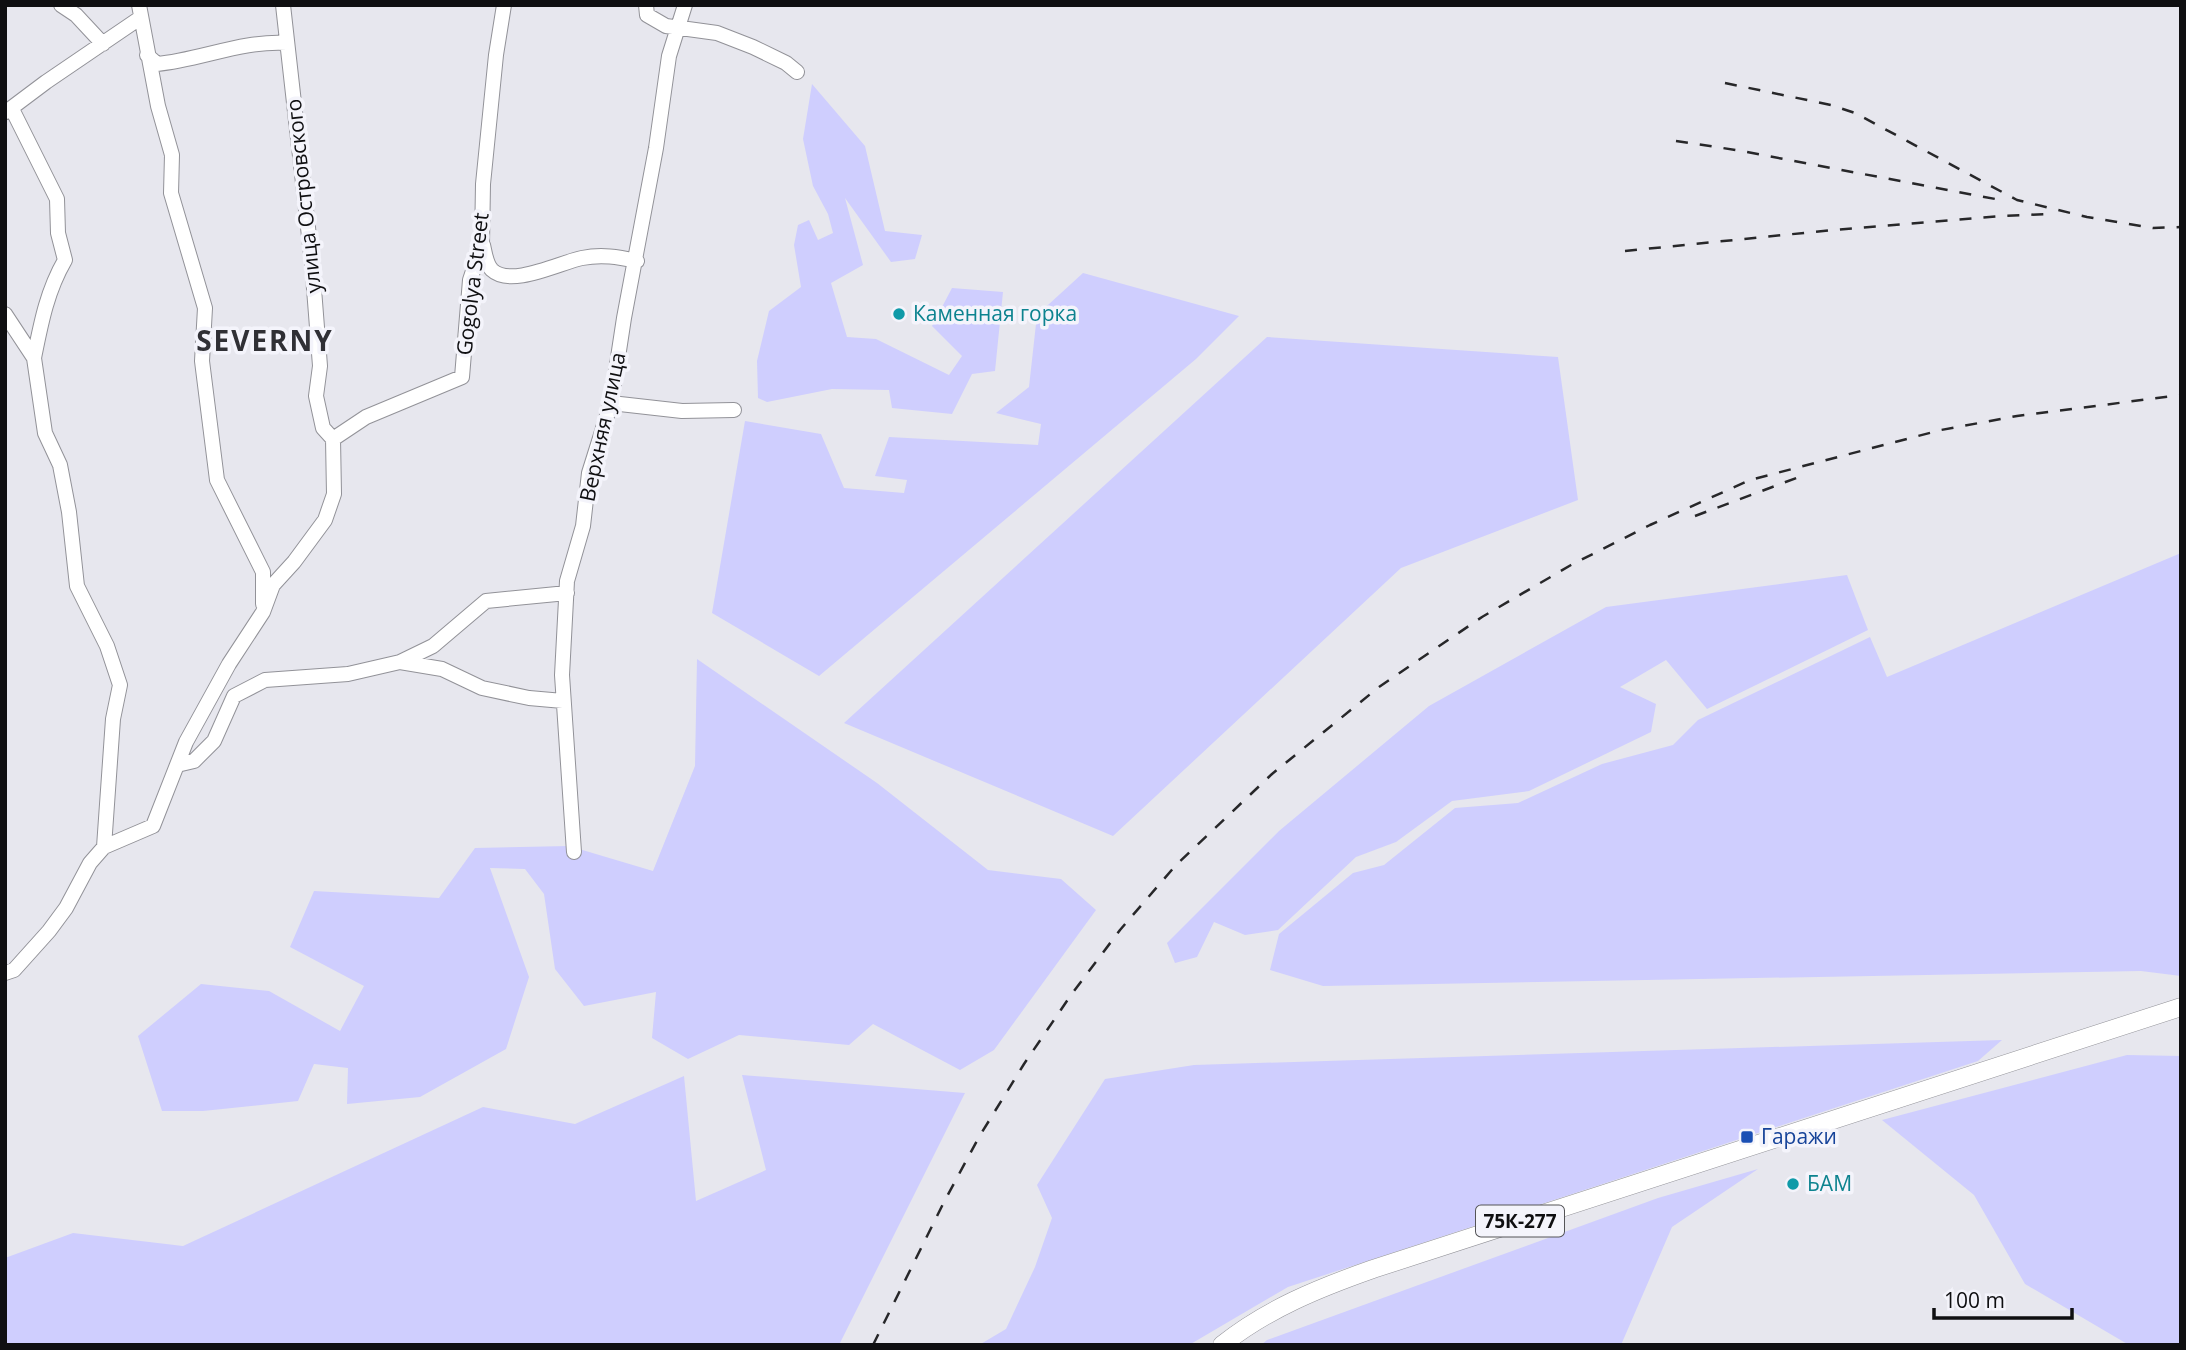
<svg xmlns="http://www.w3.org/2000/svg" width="2186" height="1350" font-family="'Open Sans',sans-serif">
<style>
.green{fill:#cfcefe}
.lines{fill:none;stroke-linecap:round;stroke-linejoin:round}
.minor-casing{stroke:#929298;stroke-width:16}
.major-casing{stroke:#929298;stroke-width:19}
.minor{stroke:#fff;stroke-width:14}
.major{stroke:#fff;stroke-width:18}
.rail{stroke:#272729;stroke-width:2.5;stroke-dasharray:12 12;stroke-linecap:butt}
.culture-dot{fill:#0f9aa8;stroke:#f4f4fb;stroke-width:2.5}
.transit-dot{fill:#1a4fb4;stroke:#f4f4fb;stroke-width:2.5}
.labels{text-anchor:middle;stroke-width:7;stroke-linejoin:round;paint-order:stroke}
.shield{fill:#f4f4fb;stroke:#545457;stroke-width:2}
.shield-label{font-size:19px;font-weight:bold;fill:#0f0f11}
.street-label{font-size:21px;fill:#0f0f11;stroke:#f4f4fb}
.culture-label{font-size:21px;fill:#0d838f;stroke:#f4f4fb;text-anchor:start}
.transit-label{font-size:21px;fill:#164399;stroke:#f4f4fb;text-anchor:start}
.district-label{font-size:28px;font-weight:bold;letter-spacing:2px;fill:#303035;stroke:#f4f4fb}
</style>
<rect width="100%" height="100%" fill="#e7e7ee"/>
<path class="green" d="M812 84 865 146 885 231 922 235 915 259 891 262 845 198 863 265 831 283 847 337 876 339 949 375 962 356 932 326 952 288 1003 292 995 371 972 374 952 414 892 408 889 390 832 389 767 402 758 398 757 361 769 311 801 287 794 245 798 225 809 220 818 240 833 233 828 214 813 186 803 139Z
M1083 273 1239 316 1196 359 819 676 712 613 745 421 821 434 844 488 904 493 907 480 875 476 889 437 1038 445 1041 424 996 413 1029 387 1037 315Z
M1267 337 1558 357 1578 500 1401 568 1113 836 844 723Z
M2181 553V976L2141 971 1323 986 1270 970 1279 934 1353 873 1384 865 1455 808 1518 803 1602 764 1673 745 1698 720 1870 637 1887 677Z
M1847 575 1868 630 1707 709 1666 660 1620 687 1656 704 1651 732 1529 791 1452 801 1396 842 1356 857 1278 930 1245 935 1214 922 1197 957 1175 963 1167 943 1279 831 1429 706 1606 607Z
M697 659 877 783 988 870 1061 879 1096 910 994 1050 960 1070 873 1024 849 1045 739 1035 688 1059 652 1038 656 992 584 1006 555 969 544 894 525 869 490 868 529 977 506 1049 420 1097 347 1104 348 1068 314 1064 298 1101 203 1111H162L138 1036 201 984 269 991 340 1031 364 986 290 947 314 891 439 898 475 848 569 846 653 871 695 766Z
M2002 1040 1978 1061 1288 1287 1189 1345H979L1006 1329 1035 1267 1052 1218 1037 1185 1105 1079 1194 1065Z
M2127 1055 2181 1056V1345H2129L2025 1284 1974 1195 1882 1120Z
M742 1075 965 1093 839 1345H5V1258L73 1233 183 1246 483 1107 575 1124 684 1076 696 1201 766 1170Z
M1758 1169 1672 1227 1621 1345H1261L1267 1340 1658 1198Z"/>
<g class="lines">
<g class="minor-casing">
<path id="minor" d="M61 5 76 15 103 44
M139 5 158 106 172 155 171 193 205 308 202 361 217 480 263 572V604
M646 5 647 15 666 26 717 33 753 47 786 63 797 72
M147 55 157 64C200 60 243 40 287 43
M6 112 46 82 140 18
M483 245C485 253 486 264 492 270 511 288 561 262 582 258 602 254 618 257 637 261
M5 314 34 358C41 323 47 291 65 260L58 233 57 199 12 109
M34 358 45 433 60 465 69 512 77 586 107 646 120 685 113 719 104 847
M611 403 682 411 734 410
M333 439 366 417 462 377 470 280 482 244 483 184 496 55 504 5
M400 662 433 646 486 601 567 593
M177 765 194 761 214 741 234 696 265 680 348 674 400 662 442 669 482 688 529 698 563 701
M574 852 562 675 567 581 583 526 589 473 611 403 624 318 656 148 669 56 685 5
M5 973 14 970 49 931 66 908 90 863 104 847 153 826 186 742 229 664 263 612 273 585 294 562 325 520 334 494 333 439 323 428 316 396 320 366 312 263 283 5"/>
</g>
<g class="major-casing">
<path id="major" d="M1222 1345C1267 1309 1319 1288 1373 1269L2181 1007"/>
</g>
<use href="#minor" class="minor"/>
<use href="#major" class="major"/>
<path class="rail" d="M1725 83 1831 105 1855 113 2017 200 2087 217 2153 228 2181 227
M2180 111H2181
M1676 141 1736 150 2006 201
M1625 251 1833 230 2001 216 2048 214
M1695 516 1807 474
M873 1345 944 1202 979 1137 1024 1064 1071 995 1120 930 1176 865 1272 774 1379 687 1482 617 1571 565 1650 525 1750 480 1941 430 2017 416 2181 395"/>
</g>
<g class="culture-dot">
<circle cx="899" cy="314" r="7"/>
<circle cx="1793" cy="1184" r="7"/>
</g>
<rect class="transit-dot" x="1740" y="1130" width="14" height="14" rx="3.5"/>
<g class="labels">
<rect class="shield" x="1476" y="1205.5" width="88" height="31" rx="5"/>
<g class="shield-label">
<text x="1520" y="1228">75К-277</text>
</g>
<g class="street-label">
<text transform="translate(304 196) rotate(-96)" y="7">улица Островского</text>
<text transform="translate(473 284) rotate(-83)" y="7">Gogolya Street</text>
<text transform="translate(603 427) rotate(-78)" y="7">Верхняя улица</text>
</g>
<g class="culture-label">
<text x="913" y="321">Каменная горка</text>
<text x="1807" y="1191">БАМ</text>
</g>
<g class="transit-label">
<text x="1761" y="1144">Гаражи</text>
</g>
<g class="district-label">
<text x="265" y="351">SEVERNY</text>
</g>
</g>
<rect width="2186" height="1350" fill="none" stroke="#0f0f11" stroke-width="14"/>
<path d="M1934 1308v10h138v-10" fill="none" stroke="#0f0f11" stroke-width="3.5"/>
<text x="1944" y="1308" font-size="21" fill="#0f0f11" stroke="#f4f4fb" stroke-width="5" paint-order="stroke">100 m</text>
</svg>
